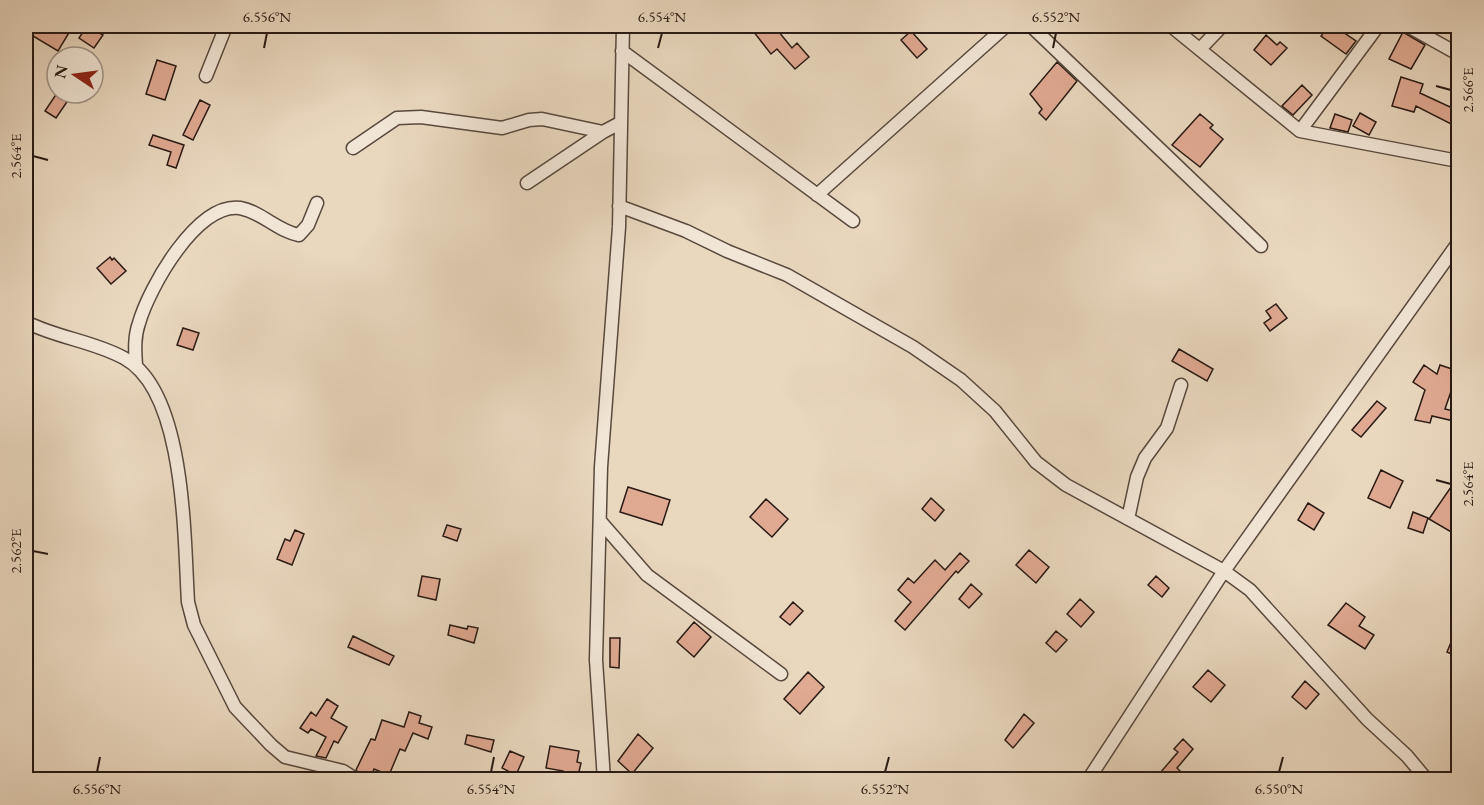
<svg xmlns="http://www.w3.org/2000/svg" width="1484" height="805" font-family="'EB Garamond',serif">
<style>
.building{fill:#e0a992;stroke:#281a14;stroke-width:1.5}
.lines{fill:none;stroke-linecap:round;stroke-linejoin:round}
.minor-casing{stroke:#58493e;stroke-width:15}
.minor{stroke:#f1e5d5;stroke-width:12}
.ticks{fill:none;stroke:#281a14;stroke-width:2}
.neatline{fill:none;stroke:#281a14;stroke-width:2}
.ticks-label{font-size:15px;text-anchor:middle;fill:#281a14}
</style>
<rect width="100%" height="100%" fill="#e9d7be"/>
<filter id="stains"><feTurbulence type="fractalNoise" baseFrequency=".00333" numOctaves="4"/><feColorMatrix values="0 0 0 0 .2 0 0 0 0 .09 0 0 0 0 .02 0 0 0 .5 -.17"/></filter>
<radialGradient id="worn" r=".72"><stop offset=".6" stop-color="#630" stop-opacity="0"/><stop offset="1" stop-color="#630" stop-opacity=".3"/></radialGradient>
<path class="building" d="M33 26H60L70 31 58 51 28 33Z
M87 26 103 35 94 48 79 38Z
M760 26H774L792 48 797 43 809 57 795 69 777 49 771 54 753 31Z
M1329 26H1334L1356 41 1346 54 1321 36Z
M911 31 927 49 917 58 901 40Z
M1403 32 1425 45 1411 69 1389 59Z
M1266 35 1277 45 1280 42 1287 48 1271 65 1254 50Z
M157 60 176 66 165 100 146 94Z
M1057 62 1077 81 1046 120 1039 113 1042 109 1030 94Z
M1401 77 1423 84 1420 93 1450 107 1458 89V117L1455 126 1416 106 1414 112 1392 106Z
M1302 85 1312 95 1293 115 1282 106Z
M57 93H73L56 118 45 111Z
M200 100 210 105 193 140 183 135Z
M1360 113 1376 122 1369 135 1353 126Z
M1200 114 1213 125 1210 128 1223 139 1200 167 1172 145Z
M1335 114 1352 120 1348 132 1330 128Z
M153 135 184 145 176 168 167 165 171 152 149 145Z
M110 257 112 260 114 258 126 271 111 284 97 268Z
M1276 304 1287 318 1270 331 1264 323 1271 318 1266 311Z
M183 328 199 333 193 350 177 345Z
M1179 349 1213 369 1207 381 1172 361Z
M1424 365 1437 374 1440 365 1458 371 1445 409 1458 412V422L1432 416 1430 423 1415 420 1425 390 1413 382Z
M1377 401 1386 408 1361 437 1352 430Z
M1381 470 1403 481 1390 508 1368 498Z
M628 487 670 500 662 525 620 512Z
M1451 487 1458 492V536L1429 519Z
M931 498 944 510 935 521 922 509Z
M766 499 788 519 772 537 750 517Z
M1308 503 1324 513 1314 530 1298 520Z
M1413 512 1428 518 1423 533 1408 528Z
M447 525 461 529 457 541 443 536Z
M295 530 304 534 292 565 277 559 285 539 290 541Z
M1029 550 1049 567 1036 583 1016 565Z
M960 553 969 561 958 573 956 571 905 630 895 621 911 602 898 590 908 578 914 583 935 560 945 570Z
M422 576 440 579 436 600 418 596Z
M1156 576 1169 588 1162 597 1148 585Z
M971 584 982 594 969 608 959 599Z
M1080 599 1094 612 1081 627 1067 614Z
M793 602 803 611 790 625 780 617Z
M1346 603 1365 617 1359 626 1374 635 1365 649 1328 625Z
M694 622 711 637 694 657 677 642Z
M450 625 467 629 468 626 478 628 474 643 448 635Z
M1458 625V651L1457 656 1447 652Z
M1056 631 1067 640 1056 652 1046 643Z
M353 636 394 656 389 665 348 647Z
M610 638H620L619 668 610 667Z
M1208 670 1225 685 1211 702 1193 687Z
M808 672 824 687 800 714 784 699Z
M1305 681 1319 694 1306 709 1292 697Z
M327 699 338 706 331 718 347 727 338 743 334 741 326 758 316 756 326 737 311 729 308 733 300 728 311 712 316 716Z
M409 712 421 716 419 723 432 727 428 739 413 733 405 751 400 749 389 775 374 769 370 780H365L356 770 371 739 375 740 382 720 404 727Z
M1024 714 1034 723 1013 748 1005 740Z
M638 734 653 748 632 774 618 761Z
M467 735 494 740 491 752 465 744Z
M1183 739 1193 749 1177 768 1189 780H1154L1178 752 1174 749Z
M550 746 579 751 577 762 581 763 577 780H558L563 771 546 768Z
M510 751 524 757 516 775 502 768Z"/>
<g class="lines">
<g class="minor-casing">
<path id="minor" d="M1031 26 1261 246
M1171 26 1300 131 1458 161
M1408 26 1458 54
M1200 49 1222 26
M622 51 853 221
M206 76 226 26
M1300 131 1378 26
M353 148 397 118 421 117 502 128 529 120 542 119 603 132
M527 183 603 132 620 123
M817 195 1006 26
M619 206 686 231 727 251 787 275 913 347 961 380 995 411 1036 462 1066 485 1224 571 1250 590 1367 719 1407 756 1427 780
M26 322C57 338 93 341 124 358 186 391 184 539 188 602L194 625 235 707 271 745 285 757 343 771 357 780
M136 365C135 351 134 337 139 323 149 288 197 202 240 208 262 212 277 231 299 235L308 225 317 203
M1128 519 1137 477 1145 458 1167 428 1181 385
M600 521 647 575 781 674
M604 780 596 660 601 467 619 227 623 26
M1088 780 1224 571 1458 243"/>
</g>
<use href="#minor" class="minor"/>
</g>
<path class="ticks" d="M264 48 267 33M658 48 662 33M1053 48 1056 33M1436 86 1451 90M33 156 48 160M1436 480 1451 484M33 551 48 554M97 772 100 757M491 772 494 757M885 772 889 757M1279 772 1283 757"/>
<rect width="1484" height="805" fill="none" stroke="#e9d7be" stroke-width="66"/>
<g transform="translate(75 75) rotate(283)"><circle r="28" fill="#f1e5d5" stroke="#a19488" stroke-width="1.5"/>
<path d="M0-4.5L10 22L0 15L-10 22Z" fill="#8f2418"/>
<text y="-9" font-size="16" font-weight="bold" text-anchor="middle" fill="#281a14">N</text>
</g>
<rect x="33" y="33" width="1418" height="739" class="neatline"/>
<g class="ticks-label">
<text x="267" y="22">6.556°N</text>
<text x="662" y="22">6.554°N</text>
<text x="1056" y="22">6.552°N</text>
<text transform="translate(1468 90) rotate(-90)" y="5">2.566°E</text>
<text transform="translate(16 156) rotate(-90)" y="5">2.564°E</text>
<text transform="translate(1468 484) rotate(-90)" y="5">2.564°E</text>
<text transform="translate(16 551) rotate(-90)" y="5">2.562°E</text>
<text x="97" y="794">6.556°N</text>
<text x="491" y="794">6.554°N</text>
<text x="885" y="794">6.552°N</text>
<text x="1279" y="794">6.550°N</text>
</g>
<rect width="100%" height="100%" filter="url(#stains)"/>
<rect width="100%" height="100%" fill="url(#worn)"/>
</svg>
